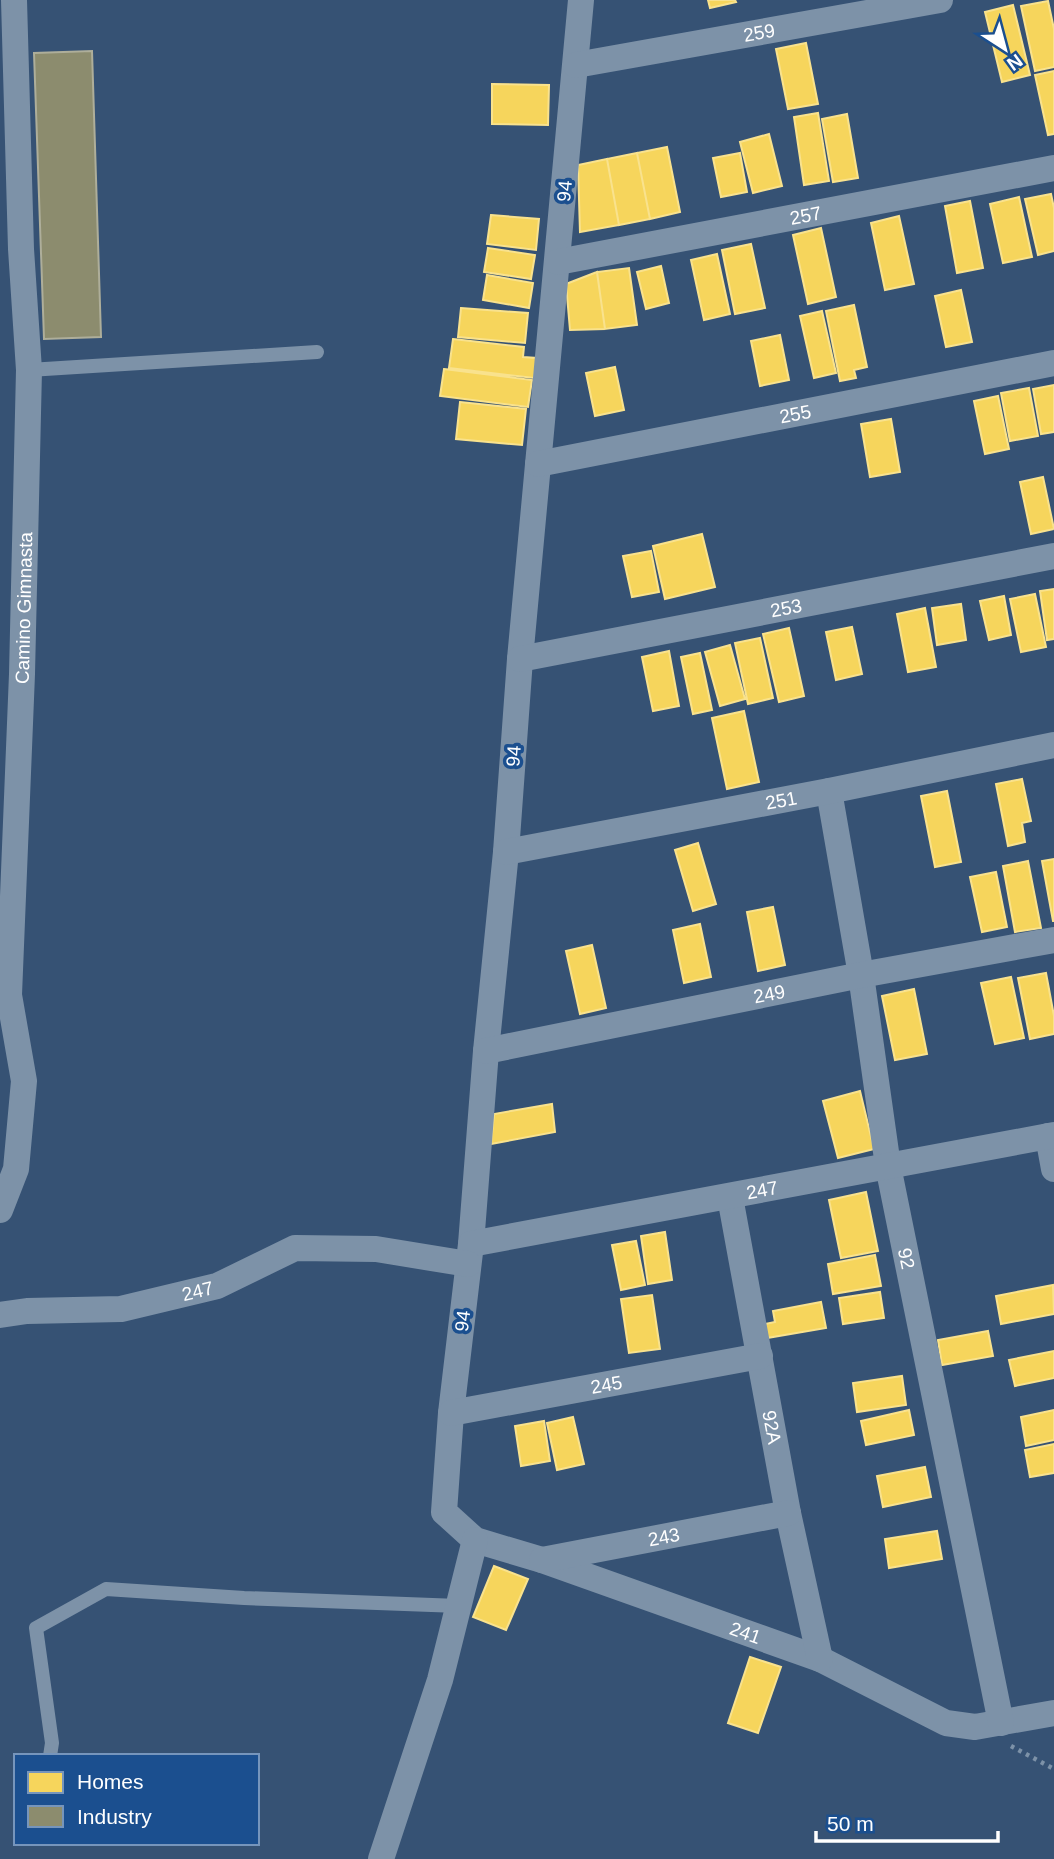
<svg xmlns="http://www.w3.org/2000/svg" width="1054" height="1859" font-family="Helvetica,sans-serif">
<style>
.homes{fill:#f6d55c;stroke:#f9e28d;stroke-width:2}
.industry{fill:#8c8c6e;stroke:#aeae9a;stroke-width:2}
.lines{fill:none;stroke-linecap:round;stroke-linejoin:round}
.path{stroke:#7d92a8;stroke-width:4.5;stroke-dasharray:3.5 5;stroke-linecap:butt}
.lane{stroke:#7d92a8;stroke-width:14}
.street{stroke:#7d92a8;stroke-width:26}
.labels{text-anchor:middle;stroke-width:7;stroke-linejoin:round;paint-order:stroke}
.street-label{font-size:19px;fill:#fff;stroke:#1b4f8f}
</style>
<rect width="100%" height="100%" fill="#365274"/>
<path class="homes" d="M708 0H735L736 2 710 8Z
M1048 1 1054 29V67L1035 71 1021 6Z
M1013 5 1030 75 1002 82 985 12Z
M806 43 818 104 788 109 776 49Z
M1054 71V134L1048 135 1035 75Z
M492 84 549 85 548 125 492 124Z
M818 113 829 181 804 185 794 117Z
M847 114 858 178 833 182 822 119Z
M769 134 782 186 753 193 740 142Z
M667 147 680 212 650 219 637 153Z
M637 153 650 219 619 225 607 159Z
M740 153 747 192 721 197 713 158Z
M607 159 619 225 580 232 578 165Z
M1051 194 1054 208V251L1038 255 1025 199Z
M1019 197 1032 257 1003 263 990 204Z
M970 201 983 268 957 273 945 206Z
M491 215 539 219 536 250 487 244Z
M899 216 914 284 885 290 871 223Z
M821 228 836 297 808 304 793 235Z
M751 244 765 308 735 314 722 250Z
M488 248 535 255 531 279 484 272Z
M717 254 730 314 704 320 691 260Z
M661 266 669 303 646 309 637 272Z
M629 268 637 325 605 329 597 272Z
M597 272 605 329 570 330 566 284Z
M487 275 533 283 529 308 483 300Z
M961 290 972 342 946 347 935 296Z
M854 305 867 367 854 370 856 378 840 381 826 311Z
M461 308 528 313 525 343 458 337Z
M822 311 836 373 814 378 800 316Z
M780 335 789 380 760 386 751 341Z
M453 339 524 347 523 357 537 358 534 378 449 368Z
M615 367 624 410 595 416 586 373Z
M444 369 532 380 528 407 440 396Z
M1054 385V432L1041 434 1033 389Z
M1029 388 1038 436 1010 441 1001 393Z
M998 396 1009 449 985 454 974 401Z
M460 402 526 409 522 445 456 439Z
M891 419 900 472 870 477 861 424Z
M1043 477 1054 529 1031 534 1020 482Z
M702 534 715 587 665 599 653 546Z
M651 551 659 592 632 597 623 556Z
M1054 589V639L1047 640 1040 591Z
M1035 594 1046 647 1021 652 1010 599Z
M1004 596 1011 635 989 640 980 601Z
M961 604 966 640 937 645 932 608Z
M925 608 936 667 908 672 897 614Z
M852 627 862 674 836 680 826 632Z
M789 628 804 696 779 702 763 634Z
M760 638 773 698 748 704 735 643Z
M730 645 745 699 720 706 705 652Z
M669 651 679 706 653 711 642 657Z
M700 653 712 710 693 714 681 657Z
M744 711 759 782 727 789 712 718Z
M1022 779 1031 821 1022 823 1025 842 1008 846 996 784Z
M947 791 961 862 935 867 921 796Z
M698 843 716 904 693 911 675 850Z
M1054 859V921H1053L1042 861Z
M1028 861 1041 928 1015 932 1003 866Z
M996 872 1007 927 982 932 970 877Z
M773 907 785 965 758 971 747 912Z
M700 924 711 977 684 983 673 930Z
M592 945 606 1008 580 1014 566 951Z
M1046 973 1054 1016V1034L1030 1039 1018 978Z
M1011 977 1024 1038 995 1044 981 983Z
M914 989 927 1054 895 1060 882 996Z
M860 1091 874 1149 838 1158 823 1101Z
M552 1104 555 1132 491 1144 494 1114Z
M866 1192 878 1251 841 1258 829 1200Z
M665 1232 672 1280 648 1284 641 1236Z
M636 1241 645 1285 621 1290 612 1245Z
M875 1255 881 1286 833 1294 828 1264Z
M1053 1285 1054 1314 1001 1324 996 1296Z
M880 1292 884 1318 843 1324 839 1298Z
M652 1295 660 1349 629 1353 621 1299Z
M821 1302 826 1328 767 1338 765 1324 775 1322 773 1311Z
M988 1331 993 1356 942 1365 938 1340Z
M1054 1351V1378L1015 1386 1009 1360Z
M902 1376 906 1405 857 1412 853 1383Z
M909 1410 914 1435 866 1445 861 1421Z
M1054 1410V1440L1026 1446 1021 1417Z
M573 1417 584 1464 557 1470 547 1423Z
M544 1421 550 1461 521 1466 515 1426Z
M1054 1444V1473L1030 1477 1025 1450Z
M925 1467 931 1497 883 1507 877 1476Z
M937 1531 942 1559 889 1568 885 1539Z
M494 1566 528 1579 506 1630 473 1617Z
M750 1657 781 1667 758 1733 728 1723Z"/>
<path class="industry" d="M92 51 101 337 44 339 34 53Z"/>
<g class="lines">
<path class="path" d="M1011 1746 1054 1769"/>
<path class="lane" d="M29 370 317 352
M50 1756 52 1743 36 1628 106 1589 244 1598 459 1606"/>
<g class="street">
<path id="s1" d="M581 0 520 659 506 852 486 1051 471 1244 451 1413 444 1512 475 1540 542 1560 820 1659 946 1723 975 1727 1054 1713"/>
<path id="s2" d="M576 65 940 0"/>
<path id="s3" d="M558 262 1054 168"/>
<path id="s4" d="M538 464 1054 363"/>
<path id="s5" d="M520 659 1054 556"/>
<path id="s6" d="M829 791 861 975 888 1166 1001 1723"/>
<path id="s7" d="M506 852 829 791 1054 745"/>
<path id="s8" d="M486 1051 861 975 1054 940"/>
<path d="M1048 1136 1054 1169"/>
<path id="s9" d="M730 1197 788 1513 820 1659"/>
<path id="s10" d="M0 1210 16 1169 24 1081 9 995 22 674 29 370 21 249 14 0"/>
<path id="s11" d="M471 1244 1054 1135"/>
<path id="s12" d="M0 1315 27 1311 121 1309 217 1286 295 1248 376 1249 468 1264"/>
<path id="s13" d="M451 1413 760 1356"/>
<path id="s14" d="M542 1560 788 1513"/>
<path d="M381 1859 440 1680 475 1540"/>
</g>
</g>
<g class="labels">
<g class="street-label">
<text dy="7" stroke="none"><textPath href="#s2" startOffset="186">259</textPath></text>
<text transform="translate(564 191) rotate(-85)" y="7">94</text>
<text dy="7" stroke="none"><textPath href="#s3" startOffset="252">257</textPath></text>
<text dy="7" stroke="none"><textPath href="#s4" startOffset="262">255</textPath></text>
<text dy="7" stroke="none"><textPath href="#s10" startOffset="607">Camino Gimnasta</textPath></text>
<text dy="7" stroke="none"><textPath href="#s5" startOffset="271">253</textPath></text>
<text transform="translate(513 756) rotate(-86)" y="7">94</text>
<text dy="7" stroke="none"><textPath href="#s7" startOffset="280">251</textPath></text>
<text dy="7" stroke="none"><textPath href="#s8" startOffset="289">249</textPath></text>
<text dy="7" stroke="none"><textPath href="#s11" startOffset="296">247</textPath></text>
<text dy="7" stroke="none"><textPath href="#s6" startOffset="474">92</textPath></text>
<text dy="7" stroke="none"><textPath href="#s12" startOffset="200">247</textPath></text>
<text transform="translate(462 1321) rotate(-83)" y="7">94</text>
<text dy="7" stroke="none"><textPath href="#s13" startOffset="158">245</textPath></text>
<text dy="7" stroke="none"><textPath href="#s9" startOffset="234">92A</textPath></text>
<text dy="7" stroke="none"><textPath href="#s14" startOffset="124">243</textPath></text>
<text dy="7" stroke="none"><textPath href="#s1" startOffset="1846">241</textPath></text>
</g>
</g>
<rect x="14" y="1754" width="245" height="91" fill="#1b4f8f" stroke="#7695bc" stroke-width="2"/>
<rect x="28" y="1772" width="35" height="21" fill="#f6d55c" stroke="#7695bc" stroke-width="2"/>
<text x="77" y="1789" font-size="21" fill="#ffffff">Homes</text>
<rect x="28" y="1806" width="35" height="21" fill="#8c8c6e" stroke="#7695bc" stroke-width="2"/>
<text x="77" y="1824" font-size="21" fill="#ffffff">Industry</text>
<g transform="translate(1005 49) rotate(144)" stroke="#1b4f8f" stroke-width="5" paint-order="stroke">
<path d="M0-5L12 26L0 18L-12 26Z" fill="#ffffff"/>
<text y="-10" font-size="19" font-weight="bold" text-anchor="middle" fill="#ffffff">N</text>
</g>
<path d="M816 1831v10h182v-10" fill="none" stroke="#ffffff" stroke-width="3.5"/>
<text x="827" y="1831" font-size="21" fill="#ffffff" stroke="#1b4f8f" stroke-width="5" paint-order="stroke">50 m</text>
</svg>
